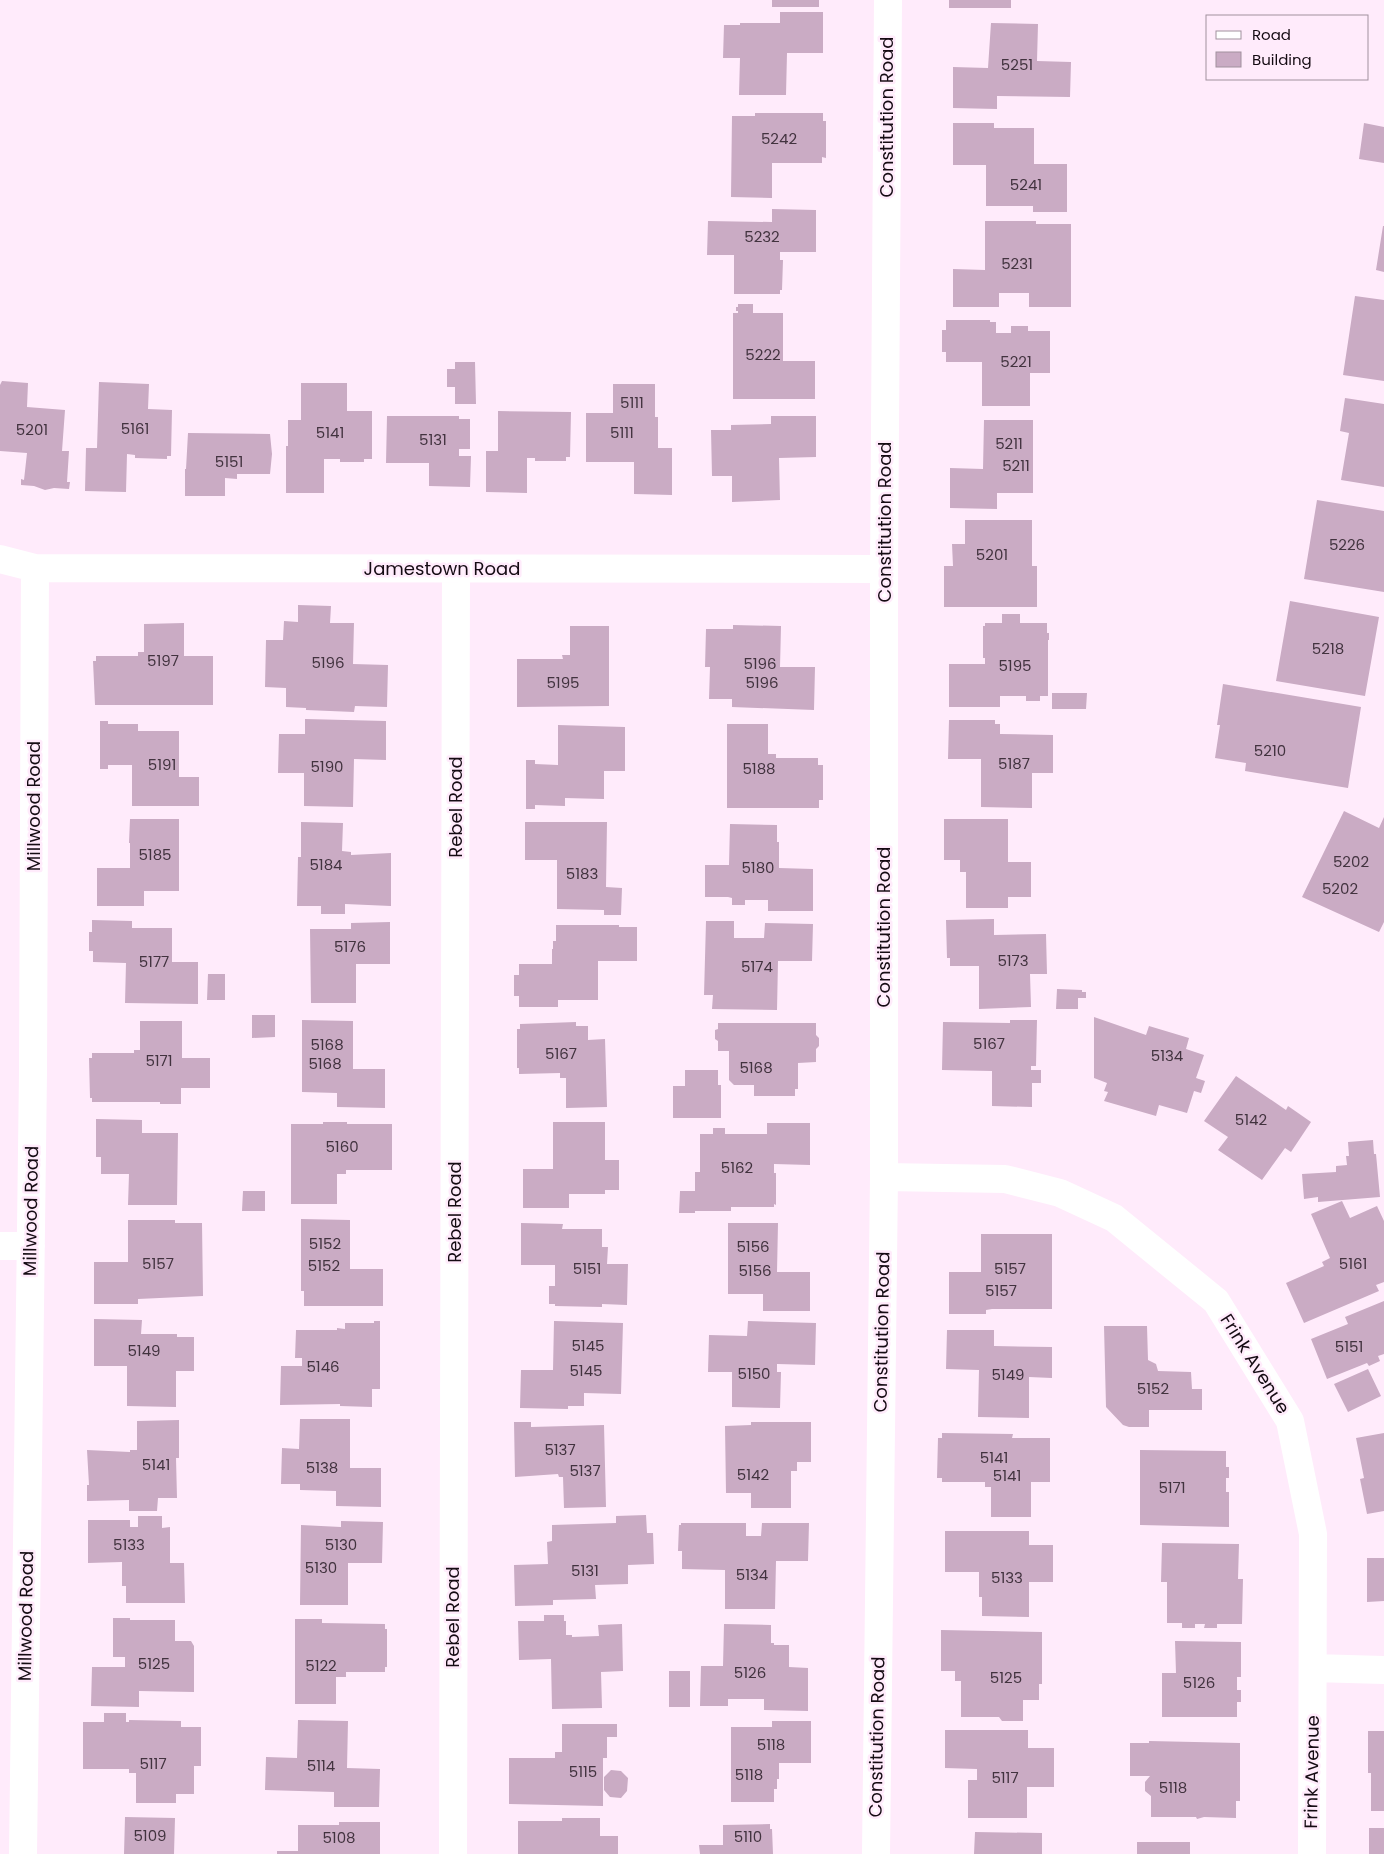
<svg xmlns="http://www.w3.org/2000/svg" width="1384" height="1854" font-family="Poppins,sans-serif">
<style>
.building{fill:#caabc4}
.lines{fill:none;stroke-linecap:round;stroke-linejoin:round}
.minor{stroke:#fff;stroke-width:28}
.labels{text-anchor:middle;stroke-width:5;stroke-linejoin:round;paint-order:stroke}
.number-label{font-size:15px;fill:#42333f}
.street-label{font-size:18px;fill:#150b13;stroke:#ffebfb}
</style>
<rect width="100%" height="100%" fill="#ffebfb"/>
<path class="building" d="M772 0H819V7H772Z
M949 0H1011V8H949Z
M780 12H823V53H787L786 95H739L740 58H723L724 25H740V23H780Z
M991 23 1038 24 1037 61 1071 62 1070 97 997 96V109L953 108V67L988 68Z
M755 113H823V121H826V158L822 157V163H772V198L731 197 732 116H755Z
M953 123H994V128H1034V164H1067V212H1033V206H986V165H953Z
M1364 123 1384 127V163L1359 159Z
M772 209 816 210V252H780V260H783L782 290H780V294H734V255H707L708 221 772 222Z
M985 221H1036V224H1071V307H1029V293H999V307H953V269L985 270Z
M1383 226H1384V272L1376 270Z
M1355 296 1384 300V381L1343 375Z
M738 304H753V313H783V361H815V399H733V313H738V311H736V307H738Z
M946 320H990V322H996V333H1011V326H1028V331H1050V373H1030V406H982V362H946V352H942V330H946Z
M455 362H475L476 404H455V387H447V369H455Z
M2 381 28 383 27 407 65 410 62 451H69L67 482H70L69 489 54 488 45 490 34 486 21 485V479L24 480 27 453 0 451V385Z
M99 382 149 384 148 409 172 410 171 456H167V459L135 458V455L127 454 126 492 85 491 86 448H97Z
M301 383H347V411H372V459H364V462H340V459H324V493H286V446H288V420H301Z
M613 384H655V417H658V448H672V495L634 494V462H586V413H613Z
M1345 398 1384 404V487L1341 480 1349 433 1340 431Z
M498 411 571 412 570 457H566V461H535V458H527V493L486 492V451H498Z
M387 416H459V419H470V449H459V456H471L470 487 429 486V463H386Z
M771 416H816V457L779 458 780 500 732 502V476H712L711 430H731V425L771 424Z
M984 420H1033V493H997V509L950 508V468L983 469Z
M188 433 270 434 272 454 270 474H237V479L225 478V496H185V469H186Z
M1317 500 1384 511V592L1304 579Z
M965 520H1032V566H1037V607H944V566H953L952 544H965Z
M1290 601 1379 617 1365 696 1276 681Z
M298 605 331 606 330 623H354L353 664 388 665 387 707 355 706 354 712 306 710V708L286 707V688L265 687 266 640H283L284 621 298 622Z
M1002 614H1020V623H1047V633H1049V640H1048V696H1040V701H1026V696H1000V707H949V664H985V658H983V626H985V623H1002Z
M184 623V656H213V705H95L93 661H96V656H138V652H144V624Z
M733 625 781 626 780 667H815L814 710 732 707V699H709L710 667H705L706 629H733Z
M570 626H609V706L517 707V659H563L562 655H570Z
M1223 684 1361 707 1348 788 1245 771 1246 763 1215 758 1220 725H1217Z
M1052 693H1087L1086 709H1052Z
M305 719 386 721V760L354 759 353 807 304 806V773H278L279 734H305Z
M949 720H995V724H1000V734L1053 735V773H1032V808L981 807V759H948Z
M100 721H108V724H138V731H179V777H199V806H132V765H108V769H100Z
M727 724H768V754H776V758H818V765H823V800H819V808H727Z
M558 725 625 727V771H604V799L565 798V806L535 805V809H526V760H535V764L558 765Z
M1344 811 1379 828 1384 817V922L1379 932 1302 897Z
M130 819H179V891H144V906H97V868H130V843H129Z
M944 819H1008V862H1031V897H1008V908H966V872H960V860H944Z
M301 822 343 823 342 851 351 852V855L391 853V906L345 904V914H321V906H297L298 857H301Z
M525 822H607L606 887 622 888 621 915H604V910L557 909V860H525Z
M730 824 777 825V842H779V868L813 869V911H768V900H745V905H732V898L728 897H705V865H729Z
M994 919V935L1046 934 1047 974H1030L1031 1007 979 1009V966H950V958H947L946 920Z
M92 920 132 921V928H172V962H198V1004L125 1003 126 963 93 962V951H89V932H92Z
M706 921H734V938H764L765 923 813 924 812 961H778L777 1010 712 1009 713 995H704Z
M390 922V964H356V1003H311L310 929H351V923Z
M556 925H619V927H637V961H598V1000H558V1007H519V996H514V975H519V964H552V949H553V941H556Z
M208 974H225V1000H207Z
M1057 989 1082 990V992H1086V998H1078V1009H1056Z
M252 1015H275V1037L252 1038Z
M1094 1017 1146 1035 1149 1026 1189 1038 1186 1049 1204 1055 1196 1078 1205 1081 1201 1093 1194 1091 1187 1113 1159 1105 1156 1116 1104 1101 1108 1092 1104 1091 1107 1083 1094 1078Z
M302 1020 353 1021V1069H385V1108L337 1107V1093L302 1092Z
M1010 1020H1037L1036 1066H1031V1070H1041V1083H1032V1107L992 1106V1071L942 1070 943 1022 1010 1023Z
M140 1021H182V1058H210V1088H181V1104H160V1102H92V1098H90L89 1058H92V1053H134V1050H140Z
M576 1022V1026H588V1040L605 1039 607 1107 566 1108V1078H560V1073L519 1074V1068H517V1029H520V1024Z
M718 1023H816V1035L819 1038V1046L816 1049V1062L798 1063V1089H795V1096H754V1085H734L729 1080V1051H718V1041L715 1039V1030L718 1029Z
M685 1070H718V1085H721V1118H673V1086H685Z
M1236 1076 1286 1110 1288 1106 1311 1122 1291 1152 1285 1148 1262 1180 1218 1150 1228 1137 1204 1121Z
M96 1119 142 1120V1133H178L177 1205H128L129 1174H101V1157H96Z
M323 1122H347V1124H392V1170H346V1174H337V1204H291V1124H323Z
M553 1122H605V1160H619V1190H605V1194H569V1208H523V1169H553Z
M767 1123H810V1165L774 1164V1173H776V1205L774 1204V1207H731V1211H695V1213H679L680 1191H695V1172H700V1134H713V1128H725V1134H767Z
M1373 1140 1374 1154H1376L1380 1197 1318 1202V1197L1304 1199 1302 1174 1336 1172V1166L1347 1165 1346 1156H1349L1348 1142Z
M243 1191H265V1211H242Z
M1342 1201 1350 1218 1377 1206 1384 1221V1282L1376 1285 1379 1291 1304 1323 1286 1283 1324 1266 1322 1262 1330 1258 1311 1214Z
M301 1219 350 1220V1269H383V1306H304V1291H301Z
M128 1220H175V1223H202L203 1296 138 1299V1304H94V1262H128Z
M521 1223 563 1224 562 1229H602V1247H608L607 1264H628L627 1305 602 1304V1307L555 1306V1304H549V1286H555V1265H521Z
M728 1223H778L777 1272H810V1311H763V1294H728Z
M981 1234H1052V1309H992L986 1310V1314H949V1272H981Z
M1384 1301V1354L1378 1356 1380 1361 1369 1366 1367 1363 1327 1379 1311 1339 1348 1324 1345 1317Z
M94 1319 142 1320 141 1334H177V1337H194V1371H176V1407L127 1406V1366H94Z
M374 1321H380V1389H372V1407L340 1406V1404L280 1405 281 1366H302V1358H295L296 1330H337V1328L345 1329V1323H374Z
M554 1321 623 1323 621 1394 584 1393V1406H568V1409L520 1408 521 1370H553Z
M748 1321 816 1323 815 1365 777 1364V1372H781L780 1408 732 1407V1372H708L709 1335 747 1336Z
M1104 1326H1147L1148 1360 1156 1364 1158 1371 1191 1372 1192 1389H1202V1410H1149V1427H1129L1123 1425 1106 1407Z
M947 1330H994V1346L1052 1347V1378L1029 1377V1418L978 1417 979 1370 946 1369Z
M1368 1369 1381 1396 1348 1412 1334 1384Z
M300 1419H350V1468H381V1507L336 1506V1491L300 1490V1484H281L282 1448 299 1449Z
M179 1420V1458H176L177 1498H158L157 1511H129V1500L87 1501V1485H89L87 1450 130 1452V1450H137V1421Z
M514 1422H531V1427L604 1425 606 1507 564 1508 563 1477H559L558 1474 515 1477Z
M751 1422H811V1462H797V1471H791V1508H751V1493H726L725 1426 751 1425Z
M942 1433 1013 1434 1012 1438H1050V1482H1031V1517H991V1487H985V1482H942V1478H937L938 1438H942Z
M1384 1433V1511L1367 1514 1360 1479 1364 1478 1356 1438Z
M1140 1450 1226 1451V1467H1229V1478H1226V1492H1229V1527L1140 1525Z
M646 1515 647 1533H653L654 1564 628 1565V1584L595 1585 596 1599 553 1600V1605L515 1606 514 1565 548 1564 547 1542 552 1541V1525L616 1523V1516Z
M138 1516H162V1528L170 1527V1563H184L185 1603H126V1586H122V1562L88 1563V1520H130V1527H138Z
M341 1521 383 1522 382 1563H348V1605H300L301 1525 341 1527Z
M681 1523H746V1536H761L762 1523H809L808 1561H776L775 1609H725V1570L682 1569V1551H678L679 1525H681Z
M945 1531H1029V1545H1053V1582H1029V1617L982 1616V1597H979V1572H945Z
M1162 1543 1239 1544 1238 1579H1243L1242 1624H1217V1628H1204L1205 1624H1195V1628H1182V1623H1167V1582H1161Z
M1367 1558H1384V1601L1367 1602Z
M544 1615H564V1621H566V1635H572V1637L599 1636 598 1625 622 1624 623 1671 601 1672 602 1708 552 1709 551 1659 519 1660 518 1621H544Z
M113 1618H130V1620H175V1641H191L194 1646V1692L139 1691V1707L91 1706 92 1667H125V1657H113Z
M295 1619H322V1623L385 1624V1629H387V1667H385V1672H346V1677H336V1704H295Z
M724 1624 771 1625V1643H774V1645H789V1667L808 1668V1711L764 1710V1699H728V1706H700L701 1666H723Z
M941 1630 1042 1632V1684H1039V1700H1023V1721H1002L999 1717H961V1681H955V1671H941Z
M1175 1641 1241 1642V1677H1237V1690H1241V1702H1237V1717H1162V1673H1176Z
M669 1671H690V1707H669Z
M104 1713H126V1722H129V1720L181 1721V1727H201V1766H194V1794H176V1803H136V1773H129V1769H83V1722H104Z
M298 1720 348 1721 347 1768 380 1769 379 1807H334V1792L265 1790 266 1757 297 1758Z
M772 1721H811V1763H779V1779H777V1789H774V1802H731V1727H772Z
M562 1724H617V1737H607V1758H603V1806L509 1804V1758H555V1752H562Z
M945 1730H1028V1748H1054V1787H1027V1818H968V1780H977V1769L945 1768Z
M1368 1731H1384V1811H1371V1773H1368Z
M1149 1741 1240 1743V1801H1236V1818L1204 1817 1197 1819 1196 1817H1151V1796L1145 1791V1782L1150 1776H1130V1743H1149Z
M611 1770 621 1771 628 1778 627 1791 621 1798 610 1797 604 1790V1777Z
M125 1817 175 1818 174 1854H124Z
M562 1818H600V1836H618V1854H518V1821H562Z
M339 1822H380V1854H277V1851H298V1825H339Z
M770 1824V1829H772L773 1854H700L699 1845H723V1825Z
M1369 1828H1384V1854H1369Z
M975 1832 1042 1833V1854H974Z
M1137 1842H1190V1854H1137Z"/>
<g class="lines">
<path class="minor" d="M0 559 35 568 884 569
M884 1177 1005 1179 1060 1193 1114 1218 1216 1301 1290 1421 1313 1534 1312 1854
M0 1246H31
M1313 1668 1384 1670
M23 1854 33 1072 35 568
M453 1854 456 569
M876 1854 884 1177V569L888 0"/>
</g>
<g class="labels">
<g class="number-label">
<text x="1017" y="70">5251</text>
<text x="779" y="144">5242</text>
<text x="1026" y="190">5241</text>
<text x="762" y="242">5232</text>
<text x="1017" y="269">5231</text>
<text x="763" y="360">5222</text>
<text x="1016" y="367">5221</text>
<text x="632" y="408">5111</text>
<text x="135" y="434">5161</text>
<text x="32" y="435">5201</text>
<text x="330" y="438">5141</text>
<text x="622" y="438">5111</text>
<text x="433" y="445">5131</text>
<text x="1009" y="449">5211</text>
<text x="229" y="467">5151</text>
<text x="1016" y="471">5211</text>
<text x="1347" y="550">5226</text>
<text x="992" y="560">5201</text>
<text x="1328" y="654">5218</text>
<text x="163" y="666">5197</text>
<text x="328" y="668">5196</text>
<text x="760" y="669">5196</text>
<text x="1015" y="671">5195</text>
<text x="563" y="688">5195</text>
<text x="762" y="688">5196</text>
<text x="1270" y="756">5210</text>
<text x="1014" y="769">5187</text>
<text x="162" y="770">5191</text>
<text x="327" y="772">5190</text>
<text x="759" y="774">5188</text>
<text x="155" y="860">5185</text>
<text x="1351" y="867">5202</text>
<text x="326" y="870">5184</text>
<text x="758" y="873">5180</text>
<text x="582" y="879">5183</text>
<text x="1340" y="894">5202</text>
<text x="350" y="952">5176</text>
<text x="1013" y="966">5173</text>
<text x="154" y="967">5177</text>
<text x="757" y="972">5174</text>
<text x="989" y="1049">5167</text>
<text x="327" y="1050">5168</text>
<text x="561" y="1059">5167</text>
<text x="1167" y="1061">5134</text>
<text x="159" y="1066">5171</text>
<text x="325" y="1069">5168</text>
<text x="756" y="1073">5168</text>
<text x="1251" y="1125">5142</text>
<text x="342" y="1152">5160</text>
<text x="737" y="1173">5162</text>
<text x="325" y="1249">5152</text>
<text x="753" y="1252">5156</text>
<text x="158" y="1269">5157</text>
<text x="1353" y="1269">5161</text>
<text x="324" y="1271">5152</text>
<text x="587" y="1274">5151</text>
<text x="1010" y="1274">5157</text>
<text x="755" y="1276">5156</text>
<text x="1001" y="1296">5157</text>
<text x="588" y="1351">5145</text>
<text x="1349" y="1352">5151</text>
<text x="144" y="1356">5149</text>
<text x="323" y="1372">5146</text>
<text x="586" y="1376">5145</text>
<text x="754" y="1379">5150</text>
<text x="1008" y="1380">5149</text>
<text x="1153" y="1394">5152</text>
<text x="560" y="1455">5137</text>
<text x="994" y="1463">5141</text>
<text x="156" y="1470">5141</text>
<text x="322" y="1473">5138</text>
<text x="585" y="1476">5137</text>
<text x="753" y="1480">5142</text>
<text x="1007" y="1481">5141</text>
<text x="1172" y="1493">5171</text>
<text x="129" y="1550">5133</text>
<text x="341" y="1550">5130</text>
<text x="321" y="1573">5130</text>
<text x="585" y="1576">5131</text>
<text x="752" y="1580">5134</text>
<text x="1007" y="1583">5133</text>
<text x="154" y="1669">5125</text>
<text x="321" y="1671">5122</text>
<text x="750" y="1678">5126</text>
<text x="1006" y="1683">5125</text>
<text x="1199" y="1688">5126</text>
<text x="771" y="1750">5118</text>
<text x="153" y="1769">5117</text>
<text x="321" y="1771">5114</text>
<text x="583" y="1777">5115</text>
<text x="749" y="1780">5118</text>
<text x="1005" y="1783">5117</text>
<text x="1173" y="1793">5118</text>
<text x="150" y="1841">5109</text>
<text x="748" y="1842">5110</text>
<text x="339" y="1843">5108</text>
</g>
<g class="street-label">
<text transform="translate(887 117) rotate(-90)" y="6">Constitution Road</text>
<text transform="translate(885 522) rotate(-90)" y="6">Constitution Road</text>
<text x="442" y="575">Jamestown Road</text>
<text transform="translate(34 806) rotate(-90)" y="6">Millwood Road</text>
<text transform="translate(456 807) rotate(-90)" y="6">Rebel Road</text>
<text transform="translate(884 927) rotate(-90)" y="6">Constitution Road</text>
<text transform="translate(31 1211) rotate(-89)" y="6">Millwood Road</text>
<text transform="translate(455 1212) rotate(-90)" y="6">Rebel Road</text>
<text transform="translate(882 1332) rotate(-89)" y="6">Constitution Road</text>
<text transform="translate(1255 1364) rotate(58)" y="6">Frink Avenue</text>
<text transform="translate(26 1616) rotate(-89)" y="6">Millwood Road</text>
<text transform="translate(453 1617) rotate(-90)" y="6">Rebel Road</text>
<text transform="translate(877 1737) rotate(-89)" y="6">Constitution Road</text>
<text transform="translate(1312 1772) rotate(-89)" y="6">Frink Avenue</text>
</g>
</g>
<rect x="1206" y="15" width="162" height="65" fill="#ffebfb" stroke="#a1919e"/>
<rect x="1216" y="31" width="25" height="8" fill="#ffffff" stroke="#a1919e"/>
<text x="1252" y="40" font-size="15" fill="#150b13">Road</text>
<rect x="1216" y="52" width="25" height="15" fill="#caabc4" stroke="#a1919e"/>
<text x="1252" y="65" font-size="15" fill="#150b13">Building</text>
</svg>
